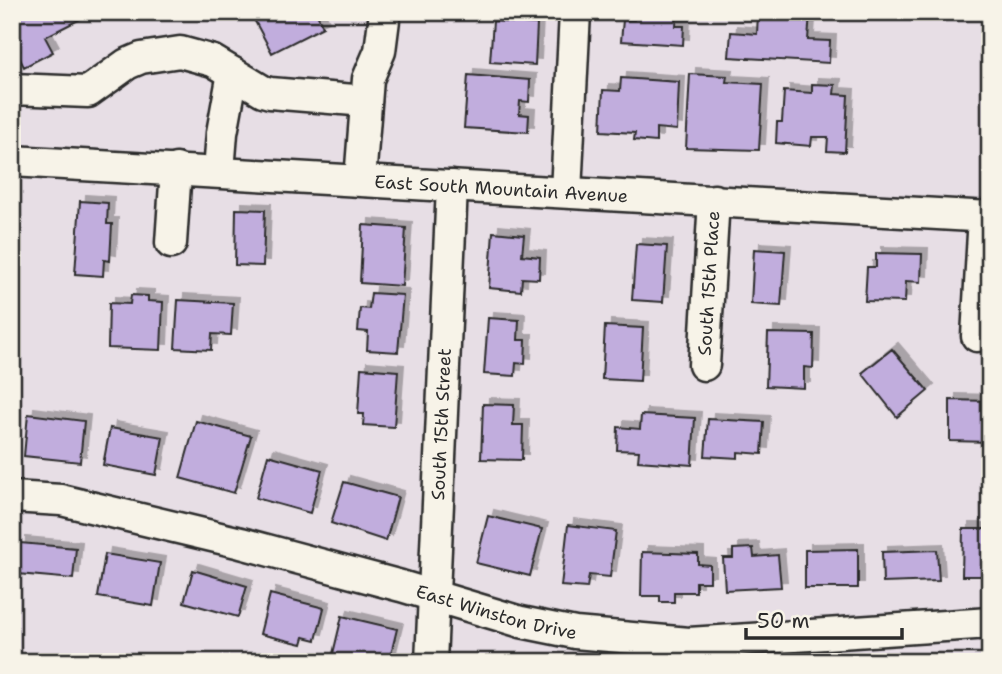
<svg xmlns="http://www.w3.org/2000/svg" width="1002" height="674" font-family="'Shantell Sans',sans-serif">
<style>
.building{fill:#c1addd;stroke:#2b2b2b;stroke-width:2;filter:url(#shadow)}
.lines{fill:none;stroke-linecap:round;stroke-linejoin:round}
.minor-casing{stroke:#2b2b2b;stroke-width:35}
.minor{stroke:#f7f3e8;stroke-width:30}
.labels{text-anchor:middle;stroke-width:7;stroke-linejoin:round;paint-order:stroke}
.street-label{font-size:18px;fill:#2b2b2b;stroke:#f7f3e8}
</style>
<defs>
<filter id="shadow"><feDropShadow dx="6" dy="-6" stdDeviation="0" flood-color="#0004"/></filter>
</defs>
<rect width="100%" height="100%" fill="#e7dee5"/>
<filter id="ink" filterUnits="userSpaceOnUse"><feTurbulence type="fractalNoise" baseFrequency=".0143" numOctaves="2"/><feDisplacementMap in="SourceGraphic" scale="14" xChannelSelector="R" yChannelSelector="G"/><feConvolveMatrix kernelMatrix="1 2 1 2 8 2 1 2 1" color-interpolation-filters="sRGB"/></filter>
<g filter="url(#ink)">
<path class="building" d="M18 12H94L45 37 53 52 24 67 17 53 20 51 15 41 12 42V15Z
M250 12H316L323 27 272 53Z
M493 12H534V16Z
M635 12H677L676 26H684L683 45 621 41 623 20H634Z
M758 12H810L808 40 830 41 829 63 729 57 731 32 757 34Z
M493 21 537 24 535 65 490 62Z
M690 74 727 76 726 82 763 84 759 150 686 148Z
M468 75 530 80 529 102 520 101 519 114 529 115 528 132 464 128Z
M621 78 679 82 677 130 656 128V142L634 140 635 133 601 131 603 90 620 91Z
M812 84 835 85 834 94 848 95 845 152 827 151 828 137H812L811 146 776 143 777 122H782L784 91 812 93Z
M80 201 108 203 107 224H112L110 261 104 260 103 276 75 274Z
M236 209 265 210 263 266 235 265Z
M363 225 406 228 402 286 360 283Z
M493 232 524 235 522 255 540 257 539 279 522 278 521 291 489 288Z
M636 244 667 246 663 302 632 300Z
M754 249 785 251 781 306 751 304Z
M876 253 922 254 921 282 906 281 905 302 865 301 867 267H876Z
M371 293 403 295 398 352 367 350 368 332 358 331 360 308 369 309Z
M131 295 148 296V301L163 302 161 350 108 348 109 303 130 304Z
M178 300 233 303 231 335 212 334 211 350 175 348Z
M488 318 519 320 518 340H526L525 364 516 363 515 376 484 374Z
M605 326 643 328 640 381 602 379Z
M768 333 814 334 813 368 804 367V388L766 386Z
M892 349 928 391 897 417 862 373Z
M361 368 398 371 394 427 363 425 364 414H358Z
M950 400 990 401V442L950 441Z
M483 404 514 405 513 425H523L522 460 481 459Z
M28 414 84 421 80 462 24 456Z
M641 415 695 418 692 465 638 461 639 451 617 450 618 427 640 429Z
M708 419 764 422 762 454 738 452V458L705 456Z
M196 421 251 436 234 493 180 478Z
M110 428 163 437 156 475 103 465Z
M268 455 322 470 310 513 256 498Z
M344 482 398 497 386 541 331 523Z
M987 514H990V576H962L963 529H986Z
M488 516 542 529 530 576 476 563Z
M568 525 616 531 610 577 589 575 587 588 561 586Z
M20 543 76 548 73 579 18 574Z
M753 548 754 557 778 555 781 587 725 590 723 558H733V549Z
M858 549V588H805V550Z
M937 550 939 581 883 583 882 552Z
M642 552 698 554V564L710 565V582H696V592H674V602H660V596H641Z
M105 554 160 563 153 606 98 597Z
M193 570 247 586 238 617 184 602Z
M270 594 324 608 316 640 304 637 302 644 260 634Z
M342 616 397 629 389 662H331Z"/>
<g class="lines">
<g class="minor-casing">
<g id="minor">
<path d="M12 89 88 92 127 64 141 58 180 52 213 61 263 91 270 93 366 101"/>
<path id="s1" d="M12 161 990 217"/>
<path d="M219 171 222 133 233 73"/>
<path d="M360 180 368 79 380 51 385 12"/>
<path d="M566 192 575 12"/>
<path d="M171 243 176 169"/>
<path d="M977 336 984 216"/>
<path id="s2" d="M704 365 714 200"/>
<path id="s3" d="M12 497 61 500 241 543 401 586 521 622 575 633 689 643 990 623"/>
<path id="s4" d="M431 662 452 186"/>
</g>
</g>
<use href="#minor" class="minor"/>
</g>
</g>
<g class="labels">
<g class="street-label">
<text dy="6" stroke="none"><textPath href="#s1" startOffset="490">East South Mountain Avenue</textPath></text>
<text dy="6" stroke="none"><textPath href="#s2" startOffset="82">South 15th Place</textPath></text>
<text dy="6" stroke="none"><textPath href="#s4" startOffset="238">South 15th Street</textPath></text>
<text dy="6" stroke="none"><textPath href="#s3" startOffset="499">East Winston Drive</textPath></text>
</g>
</g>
<rect width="1002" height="674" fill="none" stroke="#f7f3e8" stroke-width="42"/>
<rect x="21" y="21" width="960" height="632" fill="none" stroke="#2b2b2b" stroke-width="2.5" filter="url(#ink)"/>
<path d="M746 628v10h156v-10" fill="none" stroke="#2b2b2b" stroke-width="3.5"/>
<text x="757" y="628" font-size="21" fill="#2b2b2b" stroke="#f7f3e8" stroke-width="5" paint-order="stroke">50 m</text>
</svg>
